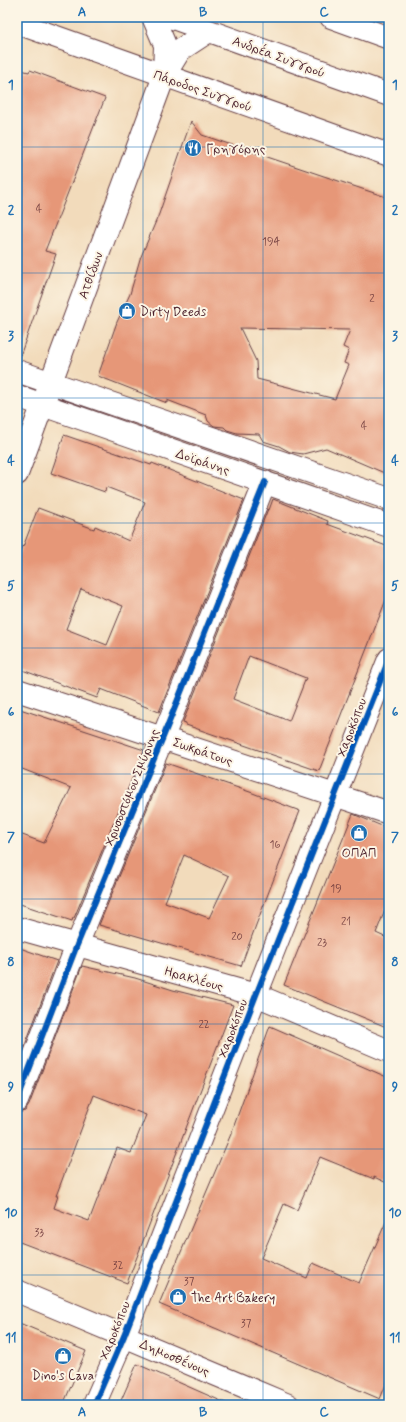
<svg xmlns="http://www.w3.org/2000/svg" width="406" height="1422" font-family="Mynerve,sans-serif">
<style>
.building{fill:#e69778;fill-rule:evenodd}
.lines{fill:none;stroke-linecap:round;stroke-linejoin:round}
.minor-casing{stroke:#633b41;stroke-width:24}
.tertiary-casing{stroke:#633b41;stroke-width:24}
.trunk-casing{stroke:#633b41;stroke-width:24}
.minor{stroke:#fff;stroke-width:22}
.tertiary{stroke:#fff;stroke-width:22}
.trunk{stroke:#fff;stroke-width:22}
.cycleway-casing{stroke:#fcf5e5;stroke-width:8}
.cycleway{stroke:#0057b8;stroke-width:6}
.grid{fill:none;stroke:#1f6fb2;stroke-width:1;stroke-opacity:0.55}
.labels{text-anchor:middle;stroke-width:4;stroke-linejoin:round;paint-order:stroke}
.number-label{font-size:11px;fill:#713d3e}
.street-label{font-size:13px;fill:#4a1f2b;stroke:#fcf5e5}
.poi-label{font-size:13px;fill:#4a1f2b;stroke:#fcf5e5;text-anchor:start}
.neatline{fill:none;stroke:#1f6fb2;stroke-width:1.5}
.grid-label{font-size:13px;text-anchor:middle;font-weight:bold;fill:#1f6fb2}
</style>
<rect width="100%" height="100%" fill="#fcf5e5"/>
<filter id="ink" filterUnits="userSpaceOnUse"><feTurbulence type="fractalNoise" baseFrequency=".025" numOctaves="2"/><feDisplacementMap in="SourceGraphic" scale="8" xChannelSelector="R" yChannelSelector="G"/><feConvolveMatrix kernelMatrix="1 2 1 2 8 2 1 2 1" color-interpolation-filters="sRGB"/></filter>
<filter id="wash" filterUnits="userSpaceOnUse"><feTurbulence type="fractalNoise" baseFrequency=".012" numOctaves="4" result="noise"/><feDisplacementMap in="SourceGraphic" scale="16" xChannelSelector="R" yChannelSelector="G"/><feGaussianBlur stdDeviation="0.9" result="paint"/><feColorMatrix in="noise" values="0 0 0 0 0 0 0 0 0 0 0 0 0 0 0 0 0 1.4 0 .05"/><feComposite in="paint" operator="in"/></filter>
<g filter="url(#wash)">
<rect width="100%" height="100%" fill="#f2dbbb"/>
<g id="blocks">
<path class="building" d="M17 69 29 72 30 70 105 98 45 251 56 254 20 356H17Z
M191 121 202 135 389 198V475L326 448 303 454 290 452 279 446 263 441 259 434 237 433 227 430 224 427 214 426 208 421 206 415 167 400V403L98 376 117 322 130 294 140 259 159 214ZM240 328 350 330 343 347 349 350 344 363 349 365 335 399 257 379 256 361Z
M64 435 151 465 152 463 244 500 159 712 101 689 97 698 17 668V560L22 546 23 547 38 508 94 529 95 526 129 541 145 502 106 487 105 492 51 473ZM81 589 123 606 107 645 66 629Z
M273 499 328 521 327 524 389 547V592L319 771 186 725V723L183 722 268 509 269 510ZM249 656 306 678 289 721 233 699Z
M17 708 144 750 74 918H73L72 921 17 903V833L44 843 71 788 17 767Z
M166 763 250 792 300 811 256 925 241 966 99 925ZM184 855 229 876 209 918 165 902Z
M353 814 389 829V900L376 933 389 939V1028L284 985Z
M17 947 57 961 17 1066Z
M82 966 135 978 173 990 233 1005 127 1283 17 1241V1113L25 1111 29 1105ZM94 1095 146 1115 131 1153 117 1148 89 1221 54 1208 58 1196H56Z
M270 1026 389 1078V1184L374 1177V1179L320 1157 297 1210 284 1204 261 1258 307 1278 313 1263 359 1283 389 1215V1377L380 1399 159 1304 231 1134Z
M17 1322 86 1351 63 1405H17Z
M137 1364 230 1405H119Z"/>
</g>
</g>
<g filter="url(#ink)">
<use href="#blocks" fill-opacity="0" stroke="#633b41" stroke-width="1"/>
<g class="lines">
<g class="minor-casing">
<path id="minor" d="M17 371 389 499
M17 396 389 526
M17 474 164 76
M17 690 389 813
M17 928 256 995 389 1051
M17 1101 77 945 163 737 265 482"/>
</g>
<g class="tertiary-casing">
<path id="tertiary" d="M17 23 389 155
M17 1291 288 1405
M94 1405 124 1336 256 995 389 659"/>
</g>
<g class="trunk-casing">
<path id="trunk" d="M153 17 165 45 164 75
M170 17 389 95
M331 17 389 38
M164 76 180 50 209 31"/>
</g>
<use href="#minor" class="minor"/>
<use href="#tertiary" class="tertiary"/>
<use href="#trunk" class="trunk"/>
<g class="cycleway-casing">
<path id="cycleway" d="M17 1101 77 945 163 737 265 482
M94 1405 124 1336 256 995 389 659"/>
</g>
<use href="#cycleway" class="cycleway"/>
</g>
</g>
<path class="grid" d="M143 17V1405M263 17V1405M17 147H389M17 273H389M17 398H389M17 523H389M17 648H389M17 774H389M17 899H389M17 1024H389M17 1149H389M17 1275H389"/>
<defs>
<g id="restaurant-disc" transform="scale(0.9)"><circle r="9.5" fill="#1f6fb2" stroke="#fcf5e5"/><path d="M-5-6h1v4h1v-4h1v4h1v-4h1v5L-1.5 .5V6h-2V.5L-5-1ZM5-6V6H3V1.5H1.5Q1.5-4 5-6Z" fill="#fff"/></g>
<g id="shop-disc" transform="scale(0.9)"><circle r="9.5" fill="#1f6fb2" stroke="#fcf5e5"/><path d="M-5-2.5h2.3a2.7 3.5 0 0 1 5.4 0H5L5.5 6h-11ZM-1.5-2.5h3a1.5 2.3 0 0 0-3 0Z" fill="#fff"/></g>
</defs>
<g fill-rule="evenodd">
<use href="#restaurant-disc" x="193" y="148"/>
<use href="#shop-disc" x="127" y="311"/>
<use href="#shop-disc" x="359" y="833"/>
<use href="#shop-disc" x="178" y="1297"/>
<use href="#shop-disc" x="63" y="1356"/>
</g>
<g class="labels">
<g class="number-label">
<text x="39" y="212">4</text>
<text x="271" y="245">194</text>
<text x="372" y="302">2</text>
<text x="364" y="429">4</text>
<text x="275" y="848">16</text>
<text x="336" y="892">19</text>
<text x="346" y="925">21</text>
<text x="237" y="940">20</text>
<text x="322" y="946">23</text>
<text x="204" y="1028">22</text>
<text x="39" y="1236">33</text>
<text x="118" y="1269">32</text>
<text x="189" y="1285">37</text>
<text x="246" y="1327">37</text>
</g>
<g class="street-label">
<text transform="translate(279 56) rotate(20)" y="5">Ανδρέα Συγγρού</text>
<text transform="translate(203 90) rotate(19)" y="5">Πάροδος Συγγρού</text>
<text transform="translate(90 275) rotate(-70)" y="5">Ατθίδων</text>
<text transform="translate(203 461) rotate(19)" y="5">Δοϊράνης</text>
<text transform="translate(351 727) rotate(-69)" y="5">Χαροκόπου</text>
<text transform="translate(203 751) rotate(19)" y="5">Σωκράτους</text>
<text transform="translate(131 787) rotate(-68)" y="5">Χρυσοστόμου Σμύρνης</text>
<text transform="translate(194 978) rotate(16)" y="5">Ηρακλέους</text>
<text transform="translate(232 1028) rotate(-69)" y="5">Χαροκόπου</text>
<text transform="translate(114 1330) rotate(-68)" y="5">Χαροκόπου</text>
<text transform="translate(175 1357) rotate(23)" y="5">Δημοσθένους</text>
</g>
<g class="poi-label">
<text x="206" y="153">Γρηγόρης</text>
<text x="140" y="316">Dirty Deeds</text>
<text x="359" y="857" text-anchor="middle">ΟΠΑΠ</text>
<text x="191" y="1302">The Art Bakery</text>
<text x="63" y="1380" text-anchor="middle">Dino's Cava</text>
</g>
</g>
<rect width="406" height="1422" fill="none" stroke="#fcf5e5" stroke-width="44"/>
<rect x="22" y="22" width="362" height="1378" class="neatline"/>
<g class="grid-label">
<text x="82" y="16">A</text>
<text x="203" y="16">B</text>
<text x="324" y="16">C</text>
<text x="11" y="89">1</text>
<text x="395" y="89">1</text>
<text x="11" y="214">2</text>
<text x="395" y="214">2</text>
<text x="11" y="340">3</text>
<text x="395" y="340">3</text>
<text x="11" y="465">4</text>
<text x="395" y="465">4</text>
<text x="11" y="590">5</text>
<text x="395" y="590">5</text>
<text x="11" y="716">6</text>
<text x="395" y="716">6</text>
<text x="11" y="841">7</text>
<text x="395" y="841">7</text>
<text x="11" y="966">8</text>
<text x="395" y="966">8</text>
<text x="11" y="1091">9</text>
<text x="395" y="1091">9</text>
<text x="11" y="1217">10</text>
<text x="395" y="1217">10</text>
<text x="11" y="1342">11</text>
<text x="395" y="1342">11</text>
<text x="82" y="1416">A</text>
<text x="203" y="1416">B</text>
<text x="324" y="1416">C</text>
</g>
</svg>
